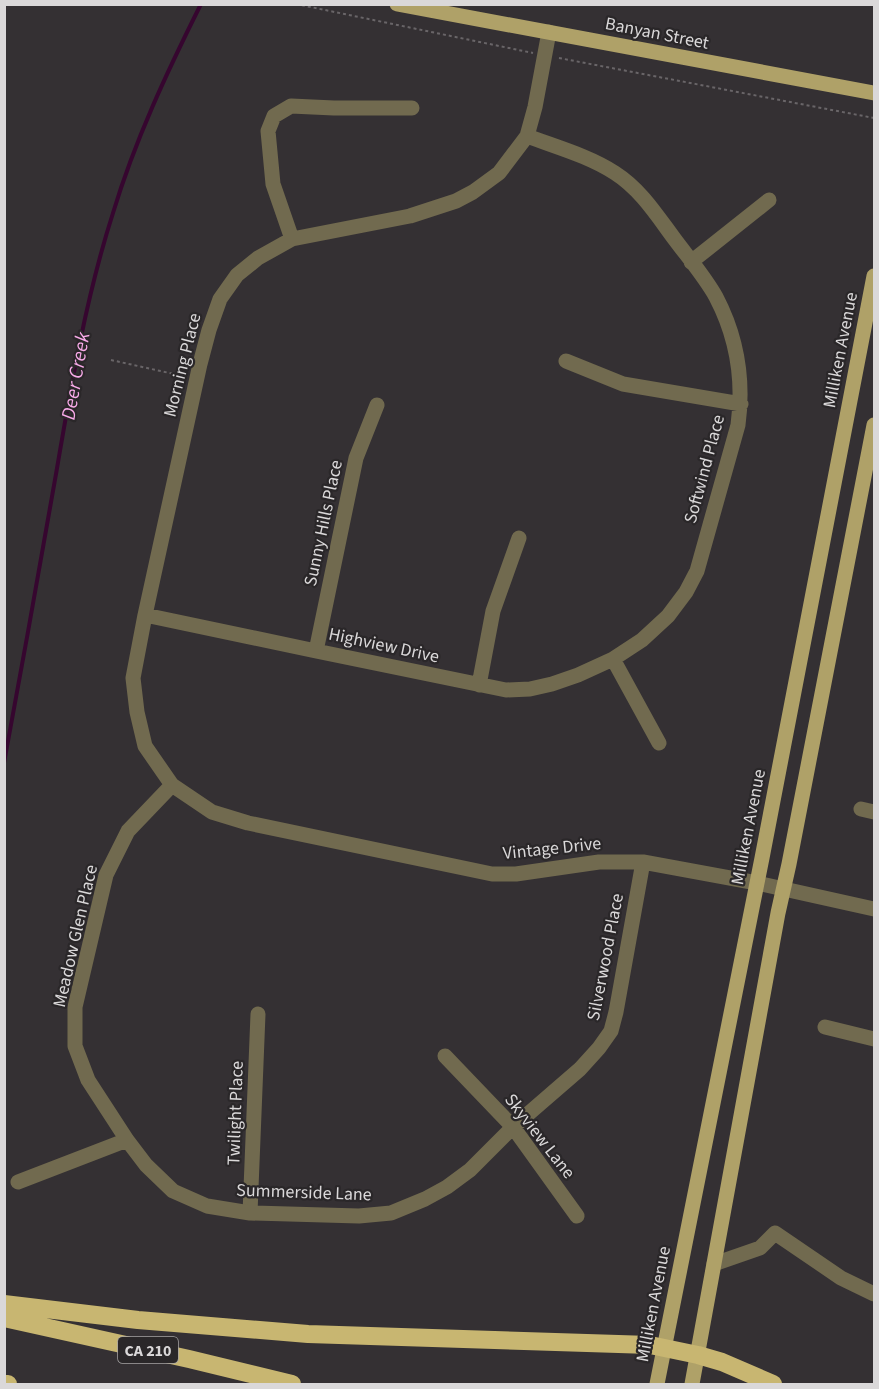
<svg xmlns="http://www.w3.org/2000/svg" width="879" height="1389" font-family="'Source Sans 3',sans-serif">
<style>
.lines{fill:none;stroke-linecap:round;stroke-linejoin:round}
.stream{stroke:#36062f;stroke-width:4}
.path{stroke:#696568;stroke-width:2;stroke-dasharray:3 3;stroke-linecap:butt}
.minor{stroke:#716a4f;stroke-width:15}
.major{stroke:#afa168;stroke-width:15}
.highway{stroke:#c8b671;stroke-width:18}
.labels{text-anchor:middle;stroke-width:4.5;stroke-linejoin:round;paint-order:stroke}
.shield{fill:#2a2729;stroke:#a5a3a4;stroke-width:1.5}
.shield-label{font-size:16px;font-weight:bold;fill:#dad8d9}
.street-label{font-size:18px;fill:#dad8d9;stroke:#2a2729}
.water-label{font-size:20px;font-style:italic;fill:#f8aae8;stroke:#2a2729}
</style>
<rect width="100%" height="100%" fill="#343033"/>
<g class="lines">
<path class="stream" d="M4 763C22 667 39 570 56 474 71 386 86 297 113 213 135 140 167 72 201 4"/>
<path class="path" d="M296 4 533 53
M559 58 874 118
M111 360 183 376"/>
<path class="minor" d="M549 32 535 107 527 136 499 173 473 192 456 201 410 216 292 239 258 258 237 275 220 299 209 330 200 364 145 615 133 678 137 712 145 746 172 785 212 812 248 823 492 874H516L599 862H643L757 883 874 909
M292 239 273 184 268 131 274 116 291 106 334 108H412
M691 262 769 200
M566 361 623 384 741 404
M145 615 316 651 506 690 530 689 552 684 578 675 613 659 642 640 668 616 686 592 697 571 738 425C744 380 737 337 716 297 705 277 687 256 673 237 656 214 640 189 615 173 589 156 556 147 527 136
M316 651 356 458 377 405
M613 659 659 743
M479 685 493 611 519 538
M172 785 128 831 106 875 75 1007V1046L88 1080 127 1140 146 1165 173 1191 207 1206 250 1213 359 1216 391 1213 425 1199 447 1187 470 1170 513 1127 580 1069 599 1048 611 1031 616 1012 643 862
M861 809 874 812
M825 1027 874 1039
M445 1056 513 1127 577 1216
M18 1182 127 1140
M250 1213 258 1014
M714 1264 760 1248 775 1233 841 1278 874 1294"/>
<path class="major" d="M397 4 874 93
M657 1384 762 858 874 276
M692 1384 778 913 789 864 874 425"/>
<path class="highway" d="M4 1304 138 1320 308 1334 650 1345 698 1355 722 1362 773 1384
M4 1318 189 1359 292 1384
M4 1384H8"/>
</g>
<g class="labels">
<rect class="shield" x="118" y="1337" width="60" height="26" rx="4.5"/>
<g class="shield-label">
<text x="148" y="1356">CA 210</text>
</g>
<g class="street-label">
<text transform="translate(657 33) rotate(11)" y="6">Banyan Street</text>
<text transform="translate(840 350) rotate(-79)" y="6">Milliken Avenue</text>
<text transform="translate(182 365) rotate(-76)" y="6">Morning Place</text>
<text transform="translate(704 469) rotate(-75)" y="6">Softwind Place</text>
<text transform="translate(323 523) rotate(-78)" y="6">Sunny Hills Place</text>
<text transform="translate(384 645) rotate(12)" y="6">Highview Drive</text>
<text transform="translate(748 827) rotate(-79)" y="6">Milliken Avenue</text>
<text transform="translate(552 848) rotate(-6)" y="6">Vintage Drive</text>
<text transform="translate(75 936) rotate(-77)" y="6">Meadow Glen Place</text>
<text transform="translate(605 957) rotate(-79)" y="6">Silverwood Place</text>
<text transform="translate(235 1113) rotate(-88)" y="6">Twilight Place</text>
<text transform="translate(540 1136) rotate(52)" y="6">Skyview Lane</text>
<text transform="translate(304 1192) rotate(2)" y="6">Summerside Lane</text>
<text transform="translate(653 1304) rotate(-79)" y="6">Milliken Avenue</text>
</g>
<g class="water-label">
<text transform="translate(75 376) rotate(-80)" y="7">Deer Creek</text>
</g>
</g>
<rect width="879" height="1389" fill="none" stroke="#dad8d9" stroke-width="12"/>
</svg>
